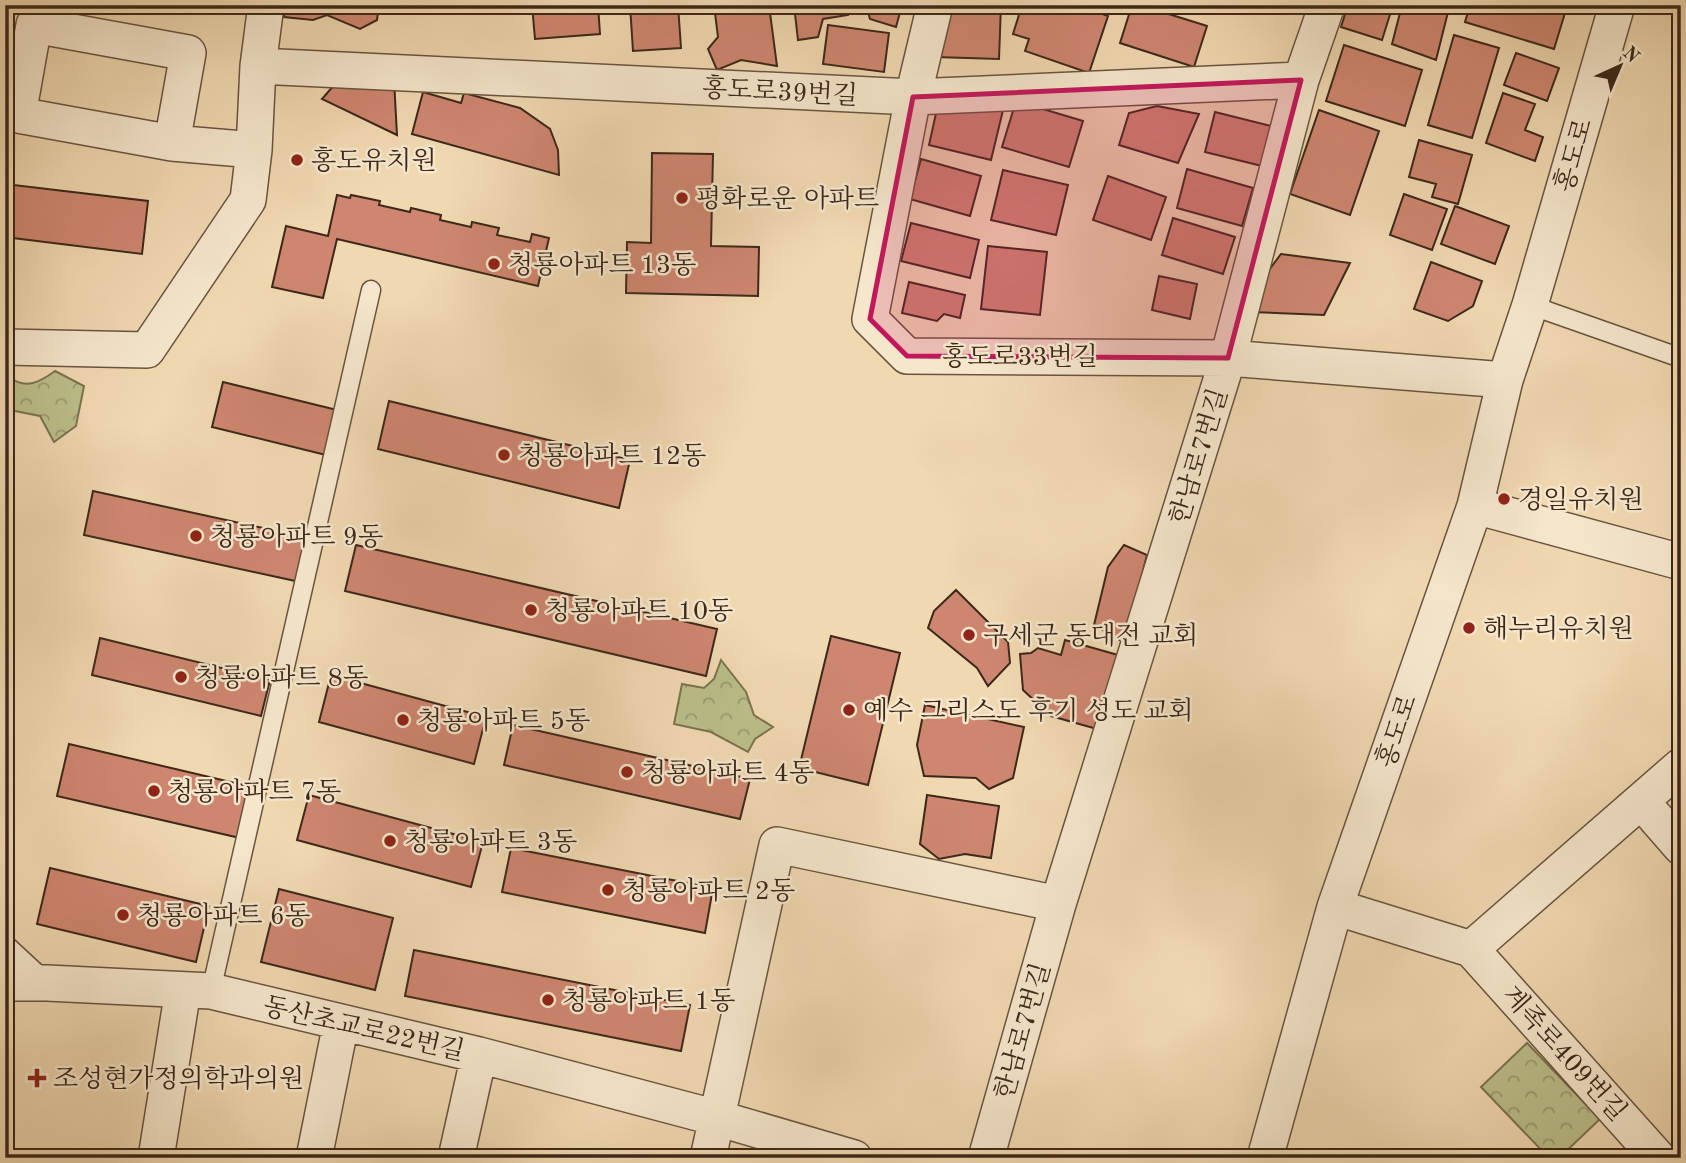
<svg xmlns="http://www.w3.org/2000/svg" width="1686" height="1163" font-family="'Old Standard TT','Noto Serif KR',serif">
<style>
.forest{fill:url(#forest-crowns);stroke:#7c7352;stroke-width:2}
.building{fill:#ce8670;stroke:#3d281a;stroke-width:2}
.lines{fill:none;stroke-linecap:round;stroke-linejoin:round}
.service-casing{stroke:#6a5440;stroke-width:21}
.minor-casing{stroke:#6a5440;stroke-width:38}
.service{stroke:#f5e6cc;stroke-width:18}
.minor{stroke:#f5e6cc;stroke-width:35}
.marked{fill:#c2185b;fill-opacity:0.2;stroke:#c2185b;stroke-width:5;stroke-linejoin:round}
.poi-dot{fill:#8f2418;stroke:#f5e6cc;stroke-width:2.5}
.labels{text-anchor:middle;stroke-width:5;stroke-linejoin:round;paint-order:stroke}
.street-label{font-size:26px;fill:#3d281a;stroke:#f5e6cc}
.poi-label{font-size:26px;fill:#3d281a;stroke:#f5e6cc;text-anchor:start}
</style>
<defs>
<pattern id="forest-crowns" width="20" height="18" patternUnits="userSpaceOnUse" patternTransform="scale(1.75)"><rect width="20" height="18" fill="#bbbe8a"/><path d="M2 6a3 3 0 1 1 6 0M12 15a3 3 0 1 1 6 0" fill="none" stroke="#999a70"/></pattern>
</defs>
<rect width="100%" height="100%" fill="#f0d8b1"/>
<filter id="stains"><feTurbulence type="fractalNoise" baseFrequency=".00286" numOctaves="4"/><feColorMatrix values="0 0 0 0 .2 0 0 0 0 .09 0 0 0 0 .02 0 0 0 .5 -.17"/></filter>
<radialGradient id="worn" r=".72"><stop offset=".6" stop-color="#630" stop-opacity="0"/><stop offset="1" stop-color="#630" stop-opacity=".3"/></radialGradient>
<path class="forest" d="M55 371 84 386 76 426 54 442 40 416 10 410 5 405V379L9 377C26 390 40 382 55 371Z
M721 660 746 692 754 715 773 727 755 739 748 752 711 732 674 724 682 684 704 688 714 679Z
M1527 1043 1600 1119 1559 1158H1549L1481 1087Z"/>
<path class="building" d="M285 5H379L377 20 360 29 327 15 313 20 284 17Z
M422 5H505V12L419 8Z
M532 5H598L600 34 535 39Z
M630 5H678L681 48 633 51Z
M714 5H769L777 66 741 60 717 70 708 49 718 37Z
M794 5H846L848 15 823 19 818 37 798 40Z
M866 5H902L896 27 870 19Z
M942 5H1001L999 59 935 57Z
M1022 5H1077L1108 16 1089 73 1025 51 1029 39 1013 34Z
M1132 5H1140L1207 26 1194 67 1120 43Z
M1348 5H1393L1382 40 1341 27Z
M1402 5H1416L1448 12 1436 60 1392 44Z
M1470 5H1541L1565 13 1554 49 1465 22Z
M828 25 889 33 884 72 823 64Z
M1454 35 1499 48 1472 138 1428 125Z
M1344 45 1422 70 1405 126 1326 101Z
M1516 53 1559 68 1547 101 1504 85Z
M341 77 394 80 397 135 322 99Z
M423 92 461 103 464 93 520 108 550 129 558 150 559 175 412 134Z
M1503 93 1535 104 1525 130 1543 137 1535 161 1486 143Z
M1016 101 1083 121 1069 167 1002 147Z
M1004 106 991 160 929 145 937 109Z
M1157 106 1199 114 1178 163 1119 145 1129 113Z
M1319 110 1379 131 1350 215 1290 194Z
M1215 112 1275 127 1266 167 1205 152Z
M1419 140 1472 155 1458 204 1432 197 1436 184 1409 177Z
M652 153 713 154 711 246 759 247 758 296 626 293 627 242 651 243Z
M921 159 981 176 970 216 910 199Z
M1187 169 1253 188 1242 226 1177 208Z
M1003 170 1068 185 1056 235 991 220Z
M1108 176 1166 197 1151 240 1093 220Z
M5 184 148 201 142 254 5 237Z
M1404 194 1447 209 1432 250 1390 235Z
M337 195 350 198 351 195 380 201 379 205 410 212 411 208 441 215 440 220 471 227 472 222 499 228 497 235 530 242 532 234 549 238 538 286 337 239 323 298 272 287 286 226 328 236Z
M1455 206 1509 226 1495 264 1441 244Z
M1173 218 1235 237 1223 274 1162 255Z
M911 223 979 240 970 278 901 261Z
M988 246 1047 252 1040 315 981 309Z
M1281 254 1350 263 1324 315 1251 312 1260 282Z
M1431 262 1482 281 1473 306 1448 321 1414 309Z
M1159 276 1197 284 1190 319 1152 310Z
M909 282 965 295 960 318 944 314 937 321 902 313Z
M223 382 337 410 326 455 212 427Z
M389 401 630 460 619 508 378 449Z
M5 466 14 468 5 505Z
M93 491 309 538 300 582 84 535Z
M356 545 717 629 706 676 345 591Z
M1124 545 1147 555 1125 643 1094 625 1108 567Z
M956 590 1008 642 1010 663 988 686 977 668 928 628 934 611Z
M831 636 900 653 868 785 799 768Z
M100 638 270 680 261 716 92 675Z
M1065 640 1118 655 1097 729 1051 716 1023 690 1020 654 1031 653 1038 648 1061 655Z
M331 675 486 717 474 764 319 722Z
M925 705 1024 727 1013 778 989 789 976 778 924 776 917 745Z
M513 725 750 779 740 819 504 765Z
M69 744 252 787 240 838 57 796Z
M309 795 483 842 471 887 297 840Z
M927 795 999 806 991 858 965 854 939 859 920 844Z
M511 848 713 888 705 933 502 892Z
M50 868 209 906 196 962 37 924Z
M279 889 393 918 375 990 261 962Z
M414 950 690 1005 681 1051 405 996Z"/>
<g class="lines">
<g class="service-casing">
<path id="service" d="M1530 305 1681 358
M5 944 44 980
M211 991 371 290"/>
</g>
<g class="minor-casing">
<path id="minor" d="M935 5 913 97 870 319 907 356 1228 358 1505 380
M258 66 913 97 1301 80
M172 143 18 115 34 25 188 53 172 143 254 150
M5 347 147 350 248 200 254 150 258 66 266 5
M1475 506 1681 562
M1641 801 1681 847
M1335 907 1471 949 1658 1158
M1471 949 1681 766
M5 983H47L211 991 479 1055 717 1118 854 1158
M156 1158 183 990
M314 1158 341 1023
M456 1158 479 1055
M708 1158 777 845 1058 904
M986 1158 1058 904 1228 358 1301 80 1327 5
M1265 1158 1335 907 1475 506 1505 380 1530 305 1617 5"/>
</g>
<use href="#service" class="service"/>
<use href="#minor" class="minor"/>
</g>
<path class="marked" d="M1301 80 1228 358 907 356 870 319 913 97Z"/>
<g class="poi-dot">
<circle cx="297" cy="160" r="7"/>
<circle cx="682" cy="198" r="7"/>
<circle cx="494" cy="264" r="7"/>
<circle cx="504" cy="455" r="7"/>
<circle cx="1504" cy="499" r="7"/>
<circle cx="196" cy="536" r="7"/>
<circle cx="531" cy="610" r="7"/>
<circle cx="1469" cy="628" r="7"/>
<circle cx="969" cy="635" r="7"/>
<circle cx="181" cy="677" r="7"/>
<circle cx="849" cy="710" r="7"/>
<circle cx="403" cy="720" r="7"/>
<circle cx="627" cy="772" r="7"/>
<circle cx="154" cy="791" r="7"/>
<circle cx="390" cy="841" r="7"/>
<circle cx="608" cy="890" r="7"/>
<circle cx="123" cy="915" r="7"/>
<circle cx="548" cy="1000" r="7"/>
<path d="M33.5 1067.5h7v7h7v7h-7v7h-7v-7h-7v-7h7z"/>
</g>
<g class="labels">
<g class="street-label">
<text transform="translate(780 91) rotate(3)" y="9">홍도로39번길</text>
<text transform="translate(1573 155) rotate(-74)" y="9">홍도로</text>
<text x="1020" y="365">홍도로33번길</text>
<text transform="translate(1198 456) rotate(-73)" y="9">한남로7번길</text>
<text transform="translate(1396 731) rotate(-71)" y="9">홍도로</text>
<text transform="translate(364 1028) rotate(13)" y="9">동산초교로22번길</text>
<text transform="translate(1022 1031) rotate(-74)" y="9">한남로7번길</text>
<text transform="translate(1565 1053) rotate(48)" y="9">계족로409번길</text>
</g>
<g class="poi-label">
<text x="311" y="169">홍도유치원</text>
<text x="696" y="207">평화로운 아파트</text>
<text x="508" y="273">청룡아파트 13동</text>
<text x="518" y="464">청룡아파트 12동</text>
<text x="1518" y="508">경일유치원</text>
<text x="210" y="545">청룡아파트 9동</text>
<text x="545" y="619">청룡아파트 10동</text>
<text x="1483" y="637">해누리유치원</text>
<text x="983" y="644">구세군 동대전 교회</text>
<text x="195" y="686">청룡아파트 8동</text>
<text x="863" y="719">예수 그리스도 후기 성도 교회</text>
<text x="417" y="729">청룡아파트 5동</text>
<text x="641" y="781">청룡아파트 4동</text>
<text x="168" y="800">청룡아파트 7동</text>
<text x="404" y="850">청룡아파트 3동</text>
<text x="622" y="899">청룡아파트 2동</text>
<text x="137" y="924">청룡아파트 6동</text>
<text x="562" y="1009">청룡아파트 1동</text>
<text x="53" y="1087">조성현가정의학과의원</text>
</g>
</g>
<rect width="1686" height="1163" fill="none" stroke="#f0d8b1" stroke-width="28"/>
<rect x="7" y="7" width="1672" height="1149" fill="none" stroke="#3d281a" stroke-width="3.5"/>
<rect x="14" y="14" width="1658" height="1135" fill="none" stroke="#3d281a" stroke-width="2"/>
<g transform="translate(1620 66) rotate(44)" stroke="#f5e6cc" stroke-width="5" paint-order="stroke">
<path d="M0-5L12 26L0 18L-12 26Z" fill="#3d281a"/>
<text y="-10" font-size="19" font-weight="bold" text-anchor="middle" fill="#3d281a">N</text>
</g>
<rect width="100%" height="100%" filter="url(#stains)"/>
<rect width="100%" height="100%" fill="url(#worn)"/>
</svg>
